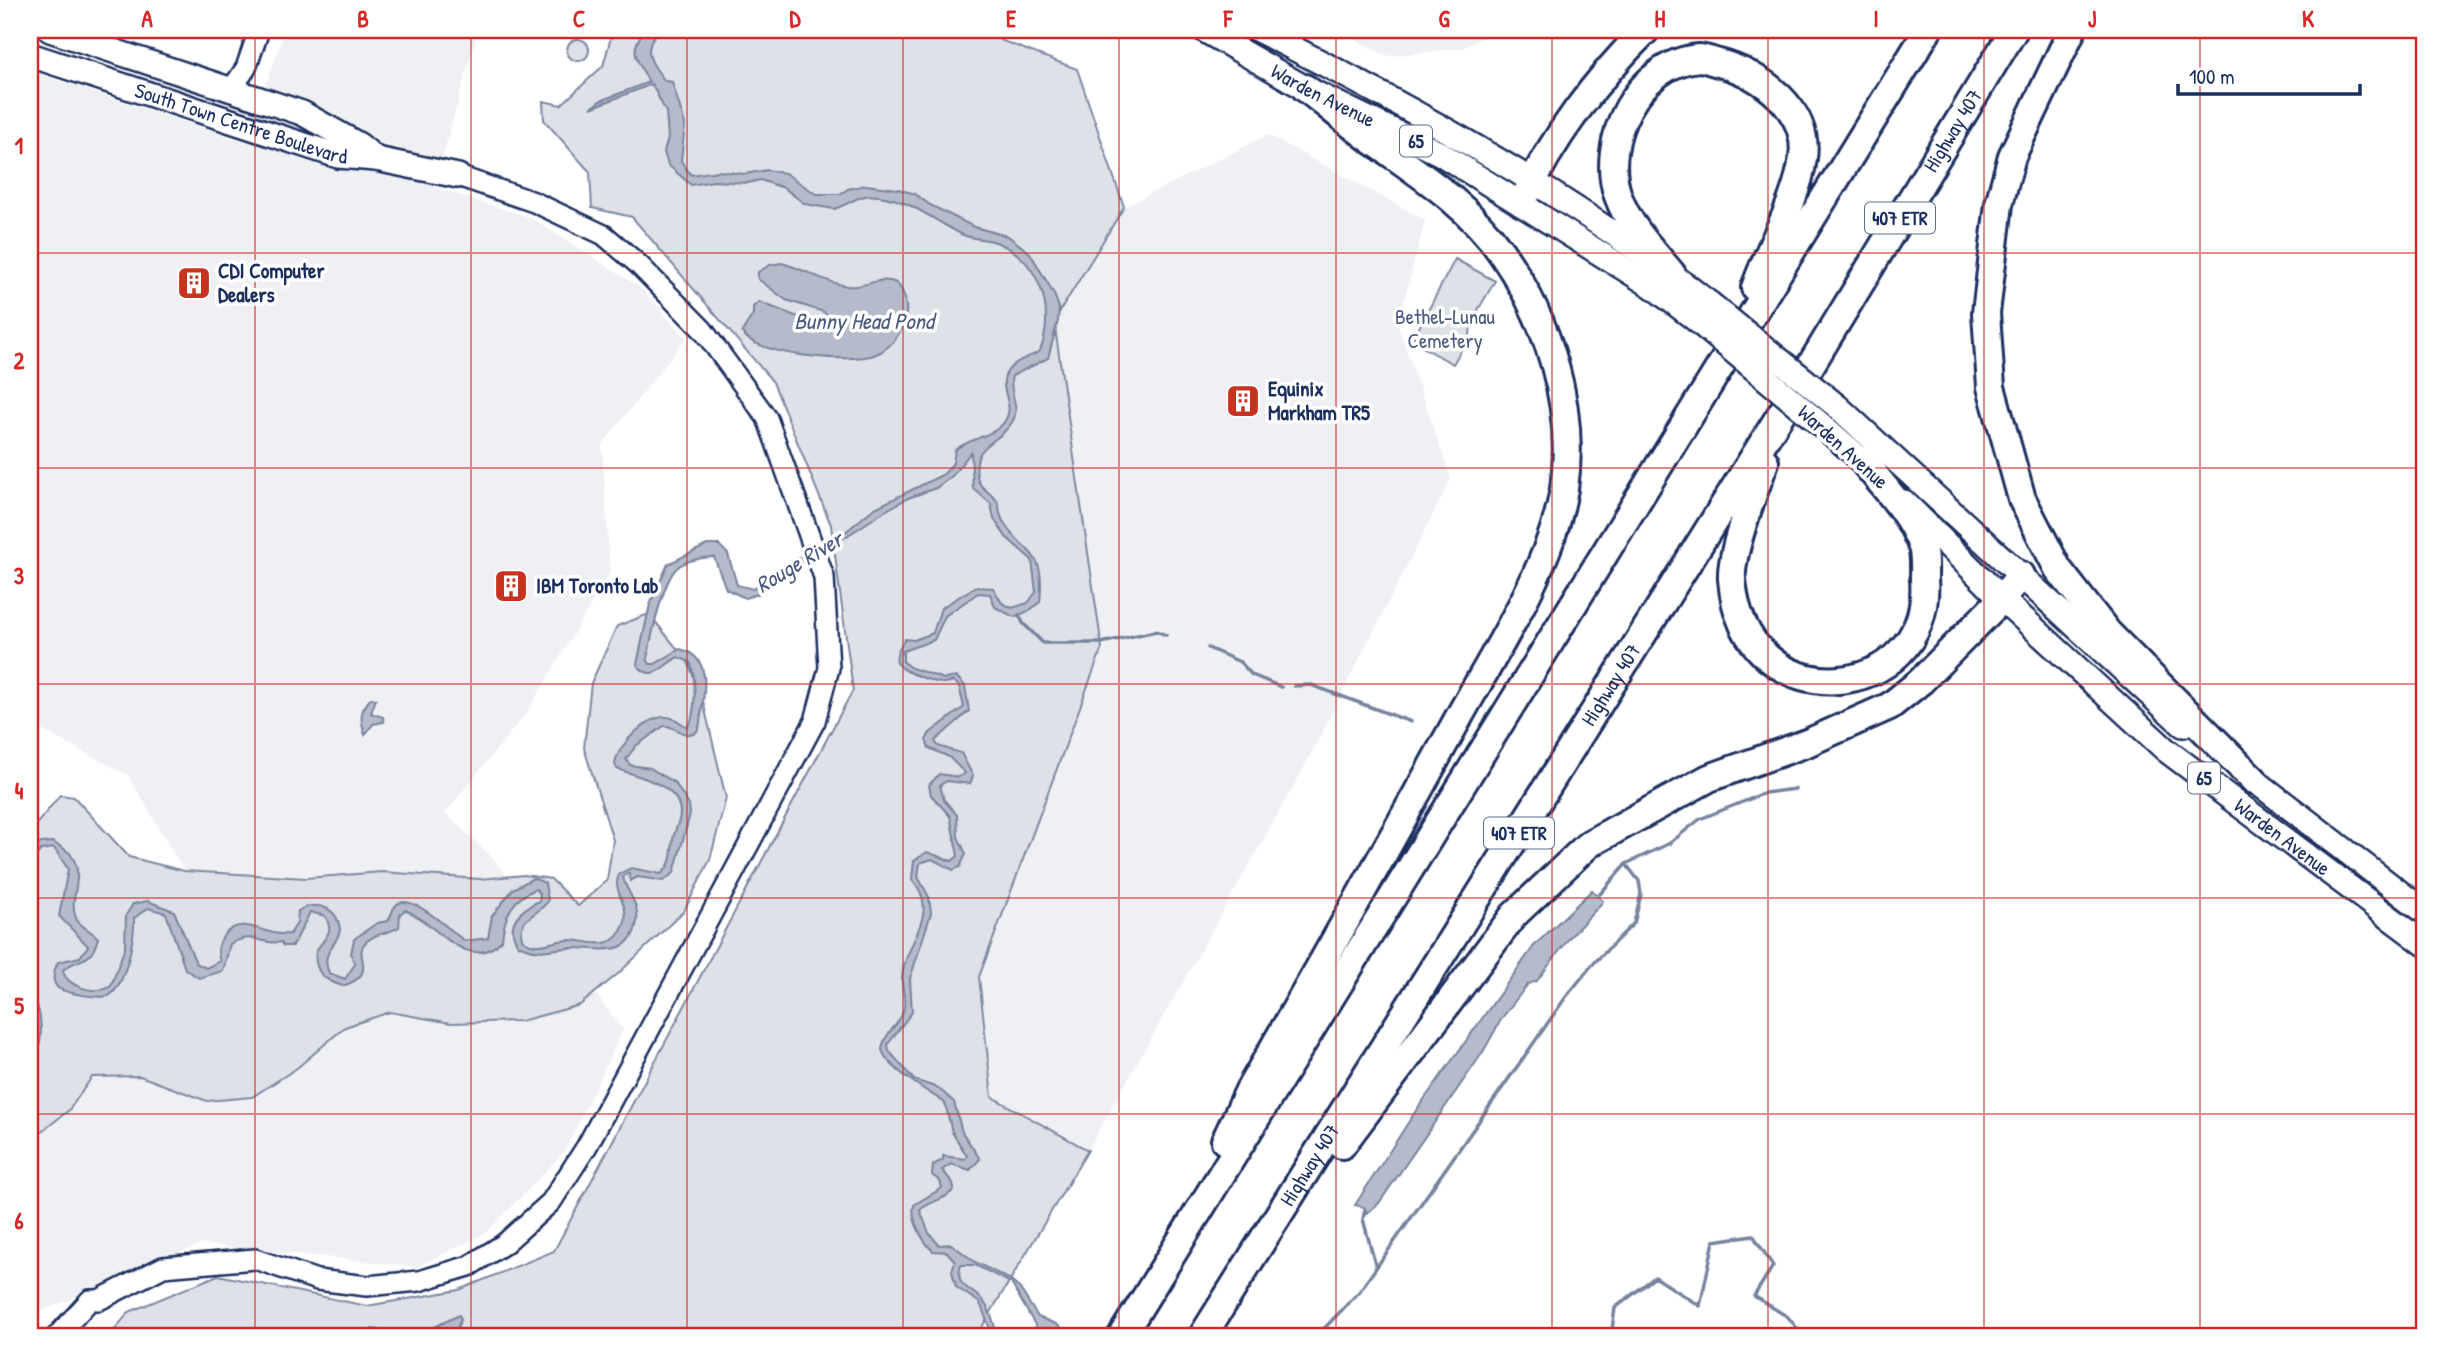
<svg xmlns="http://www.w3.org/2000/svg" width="2455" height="1367" font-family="'Patrick Hand',sans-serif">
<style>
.built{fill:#eff0f4}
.green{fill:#dee1e7;stroke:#7c88a2;stroke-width:2}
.water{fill:#b5bbca;stroke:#77839f;stroke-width:2}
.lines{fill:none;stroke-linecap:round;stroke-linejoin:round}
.stream{stroke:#77839f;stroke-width:3.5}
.minor-casing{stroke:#1b2f5e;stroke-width:24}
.major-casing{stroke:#1b2f5e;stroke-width:28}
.highway-casing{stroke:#1b2f5e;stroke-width:32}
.minor{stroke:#fff;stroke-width:19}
.major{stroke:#fff;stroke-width:23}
.highway{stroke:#fff;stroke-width:26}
.major-bridge-casing{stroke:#1b2f5e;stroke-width:28;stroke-linecap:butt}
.major-bridge{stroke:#fff;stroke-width:23}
.grid{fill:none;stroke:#d62828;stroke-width:2;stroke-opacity:0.55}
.labels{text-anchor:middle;stroke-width:7;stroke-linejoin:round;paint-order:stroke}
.shield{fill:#fff;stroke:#5f6d8e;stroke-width:2}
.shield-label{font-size:19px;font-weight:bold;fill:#1b2f5e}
.street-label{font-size:21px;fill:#1b2f5e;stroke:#fff}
.poi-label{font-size:21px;font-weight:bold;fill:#1b2f5e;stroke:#fff;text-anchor:start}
.park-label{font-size:21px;fill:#4c5c80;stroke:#fff}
.water-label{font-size:23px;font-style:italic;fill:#49597e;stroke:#fff}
.neatline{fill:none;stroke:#d62828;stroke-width:2.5}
.grid-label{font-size:23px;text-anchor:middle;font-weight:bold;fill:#d62828}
</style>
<rect width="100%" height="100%" fill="#fff"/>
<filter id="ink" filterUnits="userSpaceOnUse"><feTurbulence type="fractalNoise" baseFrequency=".0143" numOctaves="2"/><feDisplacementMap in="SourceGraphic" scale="14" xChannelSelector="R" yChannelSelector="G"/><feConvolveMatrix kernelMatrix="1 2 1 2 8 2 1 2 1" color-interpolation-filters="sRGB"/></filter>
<g filter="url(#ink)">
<path class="built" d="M285 30H478L434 187 531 218 641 288 686 338 602 445 610 572 528 711 445 813 493 858 623 1030 565 1151 486 1233 417 1267 201 1244 40 1312 30 1300V1141L69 1110 92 1077 140 1076 207 1101 184 871 128 775 30 724V71L246 142Z
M1335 30H1499L1462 48 1388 56Z
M1268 135 1425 220 1398 325 1451 479 1305 766 1088 1150 992 1098 979 977 1102 648 1054 321 1124 207Z"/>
<path class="green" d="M613 30H994L1000 40 1077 69 1124 207 1054 321 1102 648 979 977 992 1097 1088 1150 976 1337H109L129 1312 218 1275 367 1306 459 1290 554 1251 853 690 831 525 773 382 632 217 592 208 590 172 544 120 543 101 561 105 603 66Z
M567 50a11 11 0 1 1 22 0a11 11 0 1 1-22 0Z
M1455 259 1495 281 1471 322 1470 335 1453 364 1412 341Z
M649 614 688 662 703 701 726 798 710 860 684 911 619 973 580 1005 521 1021 451 1023 390 1012 345 1027 297 1068 252 1097 207 1101 140 1076 92 1077 69 1110 30 1141V832L60 795 74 797 129 857 184 871 306 878 382 872 480 879 524 875 551 879 578 906 607 880 613 840 584 748 591 683 617 626Z"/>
<path class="water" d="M645 30H659C641 50 650 62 665 81L672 82 685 124 681 161 691 175 718 171 745 174 767 170 785 173 816 194H840L848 189 866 185 898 189 915 194 930 205 974 227 1008 236 1030 253 1054 294 1059 308 1058 321 1048 358 1012 376C1007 391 1022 407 1012 422 999 445 972 442 977 476 979 490 991 491 997 501 1000 506 999 515 1003 521 1025 557 1046 547 1040 602L1029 611 1014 617 995 607 990 594 978 593 945 616 934 640 903 651V661L909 667 944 679 957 677 965 686 969 711 935 741 938 746 961 753 973 776 970 784 947 781 940 785 944 800 957 815 958 837 966 854 960 867 953 870 932 859 920 863 918 877 929 897 931 913 910 979 912 1012 888 1044 889 1051 914 1080 938 1088 954 1102 962 1132 980 1159 970 1170 951 1164 942 1170 953 1183 954 1189C948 1199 930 1201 920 1210L929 1233 939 1245 951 1244 975 1262 1009 1279 1020 1289 1038 1317 1056 1324 1074 1337H1042L1011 1283 975 1265H961C954 1287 970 1287 982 1300 990 1309 995 1326 997 1337H993L980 1303 956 1287 952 1271 955 1261 947 1252 933 1251C923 1242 910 1218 914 1205L942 1188 940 1181 932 1175 933 1165 943 1160V1156L965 1159 967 1156 952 1132 945 1103C929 1092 885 1067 882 1049 884 1033 898 1027 903 1012 907 1001 902 991 902 980 903 942 943 915 912 879L914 861 927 852 952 861 958 856 950 816 931 795 929 785 939 774 959 777 965 773 949 757 929 748 926 740 930 733 964 707 959 686 953 681C941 686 933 681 921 677 899 668 887 664 905 639L914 640 933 633 941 608 975 587 993 588 1002 603 1012 608 1028 603 1036 592 1032 560 1006 537 994 519 991 504 973 488 971 452 952 476 936 488 908 498 885 511 758 594 745 598 726 589 714 557C705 557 684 561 678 567 662 580 651 639 647 659L650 664H655L680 649C717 658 702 702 699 729L694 734C679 736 675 725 664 726L636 746 626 759 630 765 650 768 675 783 689 805 690 814 674 873 663 881 638 877 630 881 629 873 623 877C625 890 640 904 637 921 631 961 596 947 571 948 547 949 542 955 518 945 504 923 520 910 539 901L540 894 536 889C513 898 504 915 502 940 468 977 434 920 405 910L400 914 399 927C388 934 373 933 364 944 354 957 379 974 343 986 325 981 313 972 316 951 325 936 335 934 325 916L310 912 293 946H283L281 942C261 946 254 930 230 944L223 971 199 978 185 969 166 913 148 908 134 918C135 936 126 984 110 995 103 1000 63 993 57 987 51 980 54 970 58 962L80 957 88 946 59 916 68 869 54 848 41 850 34 858 35 879 30 885V850L41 843 53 842C58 846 68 850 71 855 87 877 66 898 77 920 81 927 92 931 98 938 90 967 80 955 63 970 65 987 98 996 111 986L125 947 126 915 133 904 148 901 174 911 196 963 206 968 220 961C213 944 227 923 247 926 263 928 273 936 290 934L297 923 298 911C316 900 338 907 340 930 336 948 320 952 329 973L345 979 355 964 351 954 354 939 377 923 388 921C392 915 392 906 399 903 416 896 451 932 465 941L488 938 492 916 513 889 533 878 545 883 548 901C538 916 517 917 522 939 537 952 551 940 568 940 587 939 612 955 624 925 631 905 611 892 619 874L631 868 661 874C673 864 671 854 673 840 674 830 680 823 680 813 680 785 638 776 617 769L615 764C617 746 647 715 667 717 674 717 681 723 687 727 697 717 696 676 690 662L678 657C664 664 651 685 637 664L650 604 668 564 707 545H719L728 554 737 585 753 589 782 567 842 535 873 509 944 474 953 463 955 450C970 437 997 437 1006 419 1016 402 993 385 1011 367 1018 359 1031 357 1040 351 1056 311 1040 260 998 243 986 238 973 240 961 234 933 220 912 201 879 196 857 193 852 204 834 209L805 204 784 188 760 180 748 183 713 181 691 185 668 165 664 152 668 138 666 112 652 84 591 108 600 101 649 82C638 62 627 51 645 30Z
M781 263C803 268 825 283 847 286 862 289 880 276 894 282 902 286 905 297 906 305 909 325 892 349 874 355 851 363 754 356 742 332L753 314V307L759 302 811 322 829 319 824 312 786 300 758 279V272L770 265Z
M371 698 376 699 371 713 383 717 384 722 373 724 365 735C360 718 359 712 371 698Z
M1592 890 1603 901 1600 905 1570 937 1537 981 1528 984 1502 1018 1483 1052 1379 1203 1367 1213 1364 1207 1355 1205 1415 1112 1534 946Z
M30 991C43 1009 46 1047 30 1064L34 1043Z
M459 1315 461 1319 453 1337H421L422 1333Z
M372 1329 392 1332 399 1337H358Z"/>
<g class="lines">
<path class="stream" d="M1019 615 1023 623 1043 643H1101L1156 631 1166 635
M1208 648 1240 662 1252 675 1281 687
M1294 686 1311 685 1411 722
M1600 894 1626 864 1670 843 1700 819 1765 793 1795 789
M1365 1210 1363 1219 1376 1267
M1316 1337 1359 1292 1566 997 1592 965 1634 923 1641 894 1639 881 1626 864
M1611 1337 1615 1308 1655 1277 1700 1306 1714 1241 1753 1235 1773 1266 1754 1296 1788 1317 1804 1337
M1814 1337 1844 1329 1858 1337"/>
<g class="minor-casing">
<path id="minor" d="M231 90 246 68 259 30
M56 1337 90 1300H99L163 1267 255 1259 317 1280 367 1286 419 1281 469 1266 504 1244 551 1202 587 1146 815 721 829 668 824 577 767 418 703 330 638 264 604 235 534 202 458 176"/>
</g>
<g class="major-casing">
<g id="major">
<path d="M50 30 302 113 359 145 376 159"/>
<path id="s1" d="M1204 30 1305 88 1441 154 1652 286 1695 319"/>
<path d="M1258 30C1414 109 1571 195 1709 303"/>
<path id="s2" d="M30 55 338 156 376 159 458 176"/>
<path d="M1838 407 2183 725"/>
<path d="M1825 428 1875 472"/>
<path id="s3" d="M1904 502 2001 598 2166 750 2425 944"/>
<path d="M2241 770 2425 912"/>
</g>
</g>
<g class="highway-casing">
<g id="highway">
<path d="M2072 30 2012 156 1999 204 1986 313 1991 387 2022 499 2058 569 2108 633 2254 780"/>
<path d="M1522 203C1550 141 1598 77 1646 30"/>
<path d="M1672 274C1652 250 1629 227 1618 196 1599 142 1637 63 1699 58 1705 58 1713 62 1719 63 1761 74 1810 110 1803 158 1797 201 1769 247 1755 288"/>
<path d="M1765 462C1755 489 1730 552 1732 579 1743 724 1934 704 1924 579 1924 569 1925 556 1922 547 1911 514 1883 486 1862 460"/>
<path d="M1225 1141 1249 1090C1321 966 1391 841 1460 715 1497 649 1552 564 1564 489 1576 406 1548 319 1501 252 1468 205 1422 176 1376 143 1351 126 1329 106 1305 88"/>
<path d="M1342 1145 1514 915 1589 844 1709 778 1807 743 1890 706 1921 681 1993 608 2021 575"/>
<path d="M1121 1337 1928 30"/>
<path id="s4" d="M1202 1337 1786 406 2014 30"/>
</g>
</g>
<use href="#minor" class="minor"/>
<use href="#major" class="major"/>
<use href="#highway" class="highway"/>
<g class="major-bridge-casing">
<path id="major-bridge" d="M1709 303 1838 407
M1695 319 1825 428"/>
</g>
<use href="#major-bridge" class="major-bridge"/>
</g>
</g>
<path class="grid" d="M255 30V1337M471 30V1337M687 30V1337M903 30V1337M1119 30V1337M1336 30V1337M1552 30V1337M1768 30V1337M1984 30V1337M2200 30V1337M30 253H2425M30 468H2425M30 684H2425M30 898H2425M30 1114H2425"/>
<defs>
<g id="building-square" transform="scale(1.75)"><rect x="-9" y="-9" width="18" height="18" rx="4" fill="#c8321e" stroke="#fff"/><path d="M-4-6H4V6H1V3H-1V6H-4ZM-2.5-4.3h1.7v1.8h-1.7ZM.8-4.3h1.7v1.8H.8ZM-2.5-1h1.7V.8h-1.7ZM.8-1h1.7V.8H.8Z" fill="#fff"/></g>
</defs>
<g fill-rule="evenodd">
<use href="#building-square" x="194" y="283"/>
<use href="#building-square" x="1243" y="401"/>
<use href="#building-square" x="511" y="586"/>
</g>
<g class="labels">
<g class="shield">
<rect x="1400" y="125.5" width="32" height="31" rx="5"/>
<rect x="1865" y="202.5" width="70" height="31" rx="5"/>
<rect x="2188" y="762.5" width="32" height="31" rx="5"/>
<rect x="1484" y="817.5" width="70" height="31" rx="5"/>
</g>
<g class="shield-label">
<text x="1416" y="148">65</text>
<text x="1900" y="225">407 ETR</text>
<text x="2204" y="785">65</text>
<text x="1519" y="840">407 ETR</text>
</g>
<g class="street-label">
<text dy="7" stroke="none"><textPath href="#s1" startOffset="136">Warden Avenue</textPath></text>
<text dy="7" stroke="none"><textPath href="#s2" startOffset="222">South Town Centre Boulevard</textPath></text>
<text dy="7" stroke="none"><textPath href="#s4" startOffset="1421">Highway 407</textPath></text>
<text transform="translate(1843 447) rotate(42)" y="7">Warden Avenue</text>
<text dy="7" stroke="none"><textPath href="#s4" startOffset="770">Highway 407</textPath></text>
<text dy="7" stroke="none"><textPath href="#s3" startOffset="506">Warden Avenue</textPath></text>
<text dy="7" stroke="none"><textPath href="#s4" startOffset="203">Highway 407</textPath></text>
</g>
<g class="poi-label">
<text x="218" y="278">CDI Computer<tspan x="218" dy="24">Dealers</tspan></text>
<text x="1268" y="396">Equinix<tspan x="1268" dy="24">Markham TR5</tspan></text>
<text x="536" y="593">IBM Toronto Lab</text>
</g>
<g class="park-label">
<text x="1445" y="324">Bethel-Lunau<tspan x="1445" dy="24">Cemetery</tspan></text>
</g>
<g class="water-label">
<text x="864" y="329">Bunny Head Pond</text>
<text transform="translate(799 562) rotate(-31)" y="8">Rouge River</text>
</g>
</g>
<rect width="2455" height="1367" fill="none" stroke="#fff" stroke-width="77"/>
<path d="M2178 84v10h182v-10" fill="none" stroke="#1b2f5e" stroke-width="3.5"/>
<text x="2189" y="84" font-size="21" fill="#1b2f5e" stroke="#ffffff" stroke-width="5" paint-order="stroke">100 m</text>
<rect x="38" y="38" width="2378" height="1290" class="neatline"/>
<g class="grid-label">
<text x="147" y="27">A</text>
<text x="363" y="27">B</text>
<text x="579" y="27">C</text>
<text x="795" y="27">D</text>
<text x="1011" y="27">E</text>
<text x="1228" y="27">F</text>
<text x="1444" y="27">G</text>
<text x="1660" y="27">H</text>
<text x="1876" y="27">I</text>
<text x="2092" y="27">J</text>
<text x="2308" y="27">K</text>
<text x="19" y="154">1</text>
<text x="19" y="369">2</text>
<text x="19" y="584">3</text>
<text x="19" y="799">4</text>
<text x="19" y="1014">5</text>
<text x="19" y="1229">6</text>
</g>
</svg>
